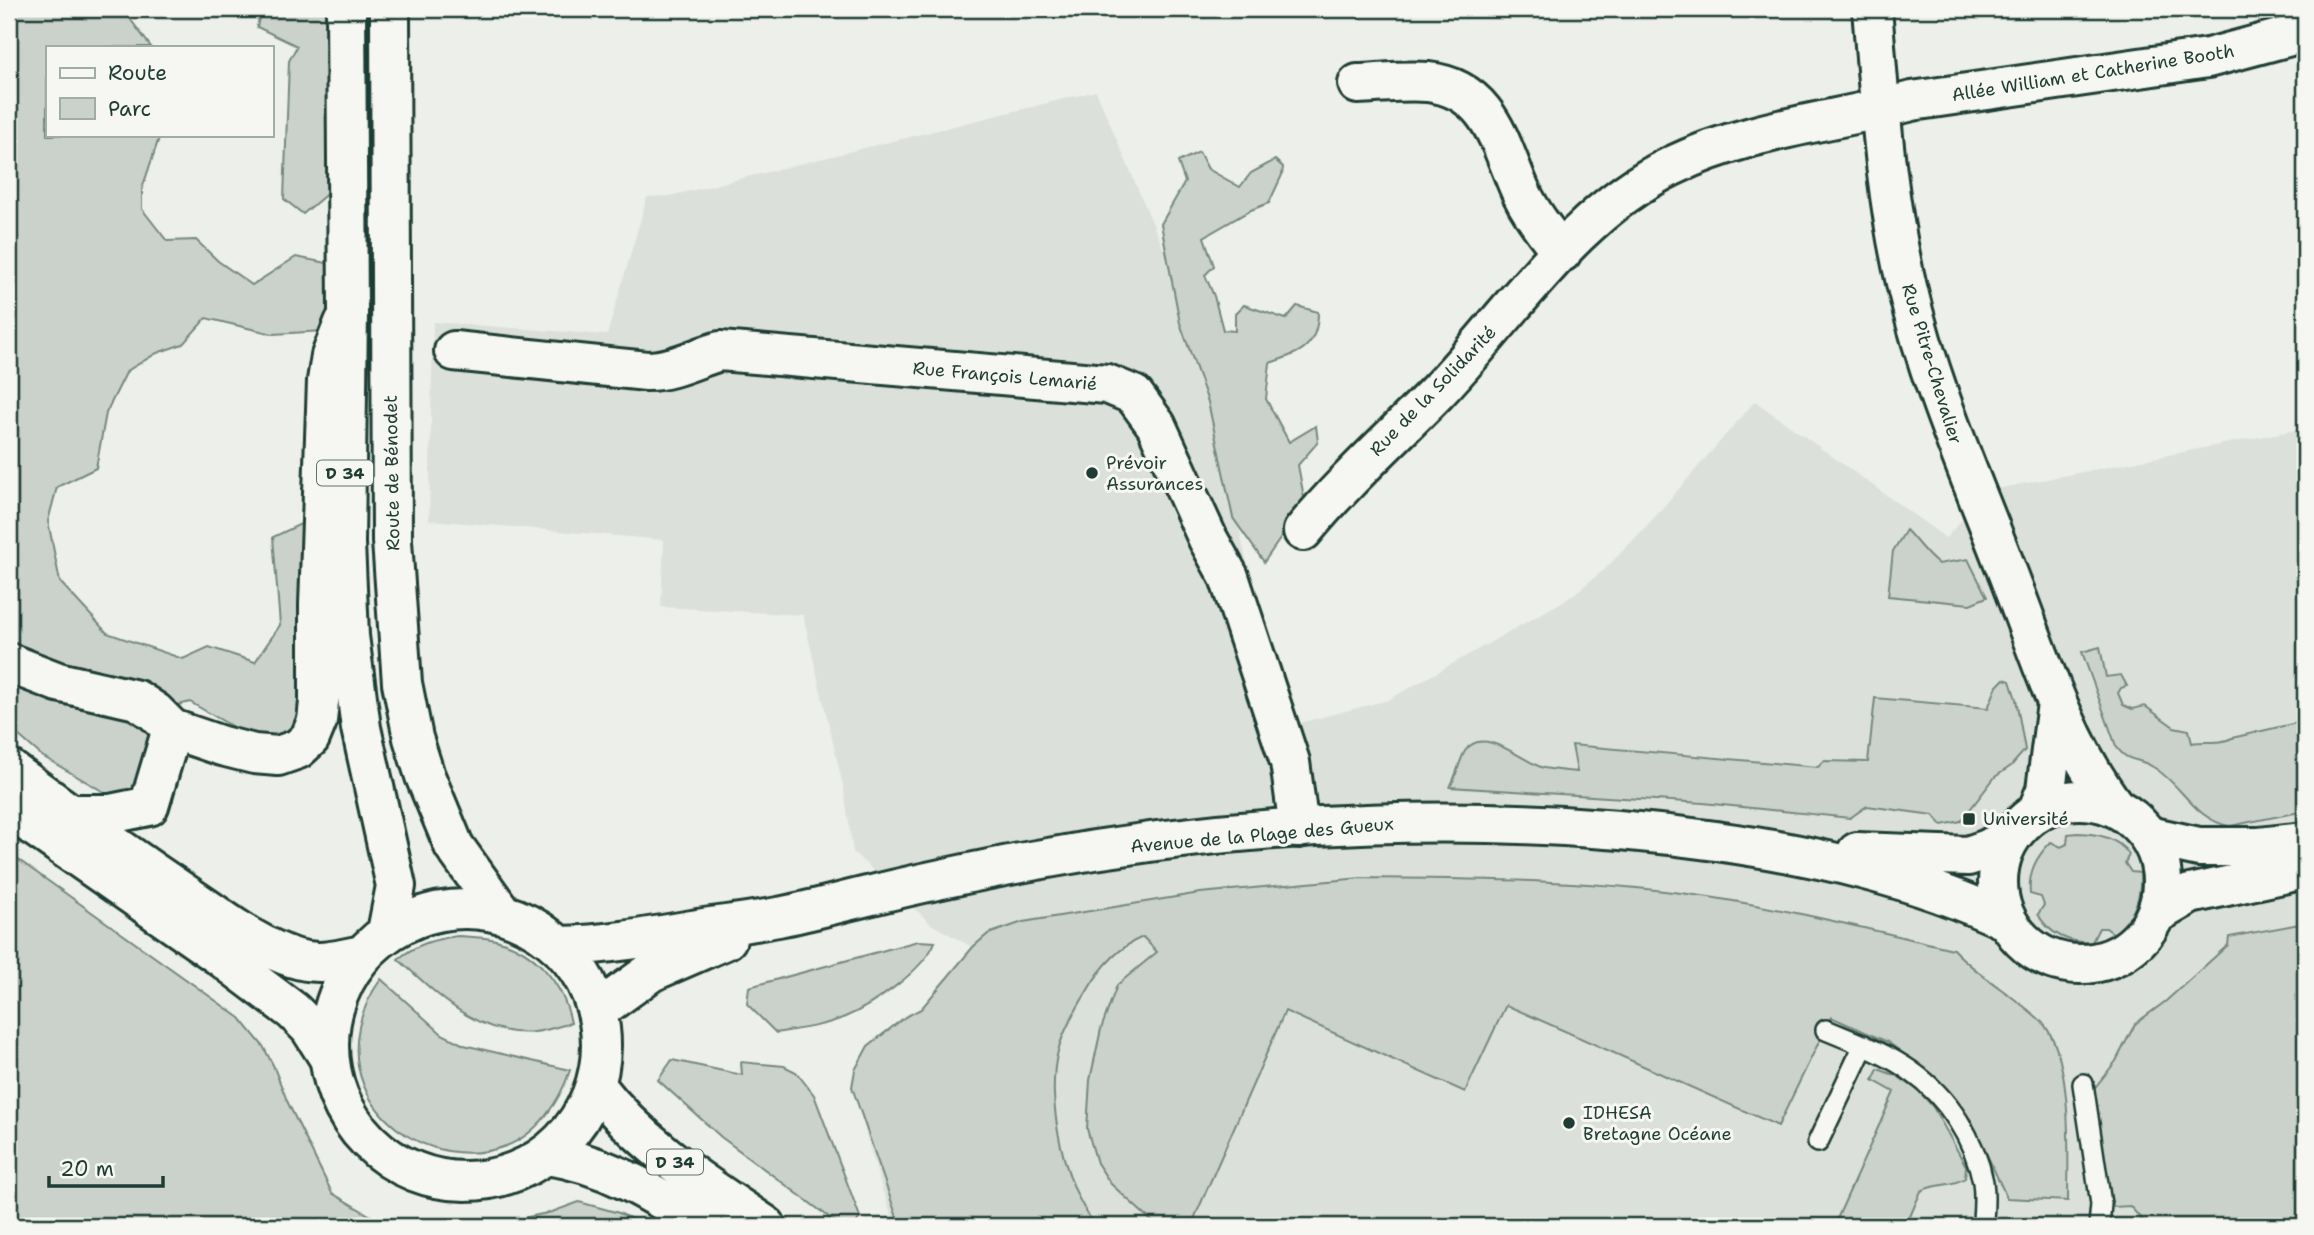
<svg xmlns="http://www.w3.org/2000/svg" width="2314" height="1235" font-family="'Shantell Sans',sans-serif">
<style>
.built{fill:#dce0db}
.green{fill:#cbd2cc;stroke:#758880;stroke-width:2}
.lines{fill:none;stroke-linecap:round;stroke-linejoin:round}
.service-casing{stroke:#1f3d34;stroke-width:24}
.minor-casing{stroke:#1f3d34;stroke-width:44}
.tertiary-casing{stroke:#1f3d34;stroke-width:44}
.primary-casing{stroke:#1f3d34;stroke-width:44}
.service{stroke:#f6f6f2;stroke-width:19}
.minor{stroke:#f6f6f2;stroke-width:38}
.tertiary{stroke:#f6f6f2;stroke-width:38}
.primary{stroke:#f6f6f2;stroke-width:38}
.poi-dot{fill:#1f3d34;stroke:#f6f6f2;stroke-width:2.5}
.labels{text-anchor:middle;stroke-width:6;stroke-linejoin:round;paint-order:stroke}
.shield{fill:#f6f6f2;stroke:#60746d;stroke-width:2}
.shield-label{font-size:16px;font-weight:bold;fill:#1f3d34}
.street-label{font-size:18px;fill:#1f3d34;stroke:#f6f6f2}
.poi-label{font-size:18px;fill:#1f3d34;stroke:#f6f6f2;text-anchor:start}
</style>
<rect width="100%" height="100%" fill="#edefea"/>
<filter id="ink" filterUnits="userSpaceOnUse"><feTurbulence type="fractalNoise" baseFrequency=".0143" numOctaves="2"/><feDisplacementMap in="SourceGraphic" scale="14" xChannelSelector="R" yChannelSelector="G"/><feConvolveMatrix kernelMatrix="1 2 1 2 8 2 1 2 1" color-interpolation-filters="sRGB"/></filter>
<g filter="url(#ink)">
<path class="built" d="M1096 91 1197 327 1245 555 1299 723 1388 700 1569 598 1605 569 1645 528 1755 401 1946 538 1986 491 2305 428V1226H896L882 1189 852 1087 855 1070 868 1046 905 1017 921 1009 944 984 972 947 931 924 853 852 844 790 803 615 661 607 664 540 429 520 433 322 607 335 647 197 670 196Z"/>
<path class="green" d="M9 9H126L125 12 151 47H47V135H160L142 189V209L167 241 196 240 218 261 252 285 296 257 327 263 337 303 324 331 273 334 206 318 183 344 157 353 127 371 106 413 96 468 57 487 48 521 60 582 107 633 183 659 209 647 255 662 280 625 273 537 307 521 311 717 276 739 235 728 190 702 143 714 176 762 173 801 116 799 42 756 9 727Z
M261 9H335L336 186 303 214 284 199 289 61 297 46 257 27Z
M1199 152 1208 169 1240 187 1251 173 1275 160 1283 167 1282 175 1269 203 1251 210 1204 237 1214 266 1205 275 1214 296 1223 330 1235 331V314L1244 305 1286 319 1297 306 1318 312C1318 348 1299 353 1270 363L1266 399 1289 442 1316 426 1318 442 1298 465 1305 503 1264 562 1233 518 1208 402 1180 323 1161 224 1185 182 1178 162Z
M1906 530C1917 541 1925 554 1938 564L1968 559 1987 597 1970 604 1888 596 1893 551Z
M2100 647 2106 677 2121 675 2127 686 2121 688 2118 693 2123 705 2132 709 2145 706 2174 727 2189 730 2192 743C2207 740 2219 745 2232 738L2305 721V811L2230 826C2195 821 2181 783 2153 767 2137 757 2127 763 2116 746L2082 652Z
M2004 679 2010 681 2016 699 2025 750 2011 766 1995 777 1961 821 1942 825 1933 815 1867 806 1850 818 1703 803 1450 787C1456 777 1460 759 1465 751 1484 724 1524 763 1544 768 1555 770 1566 771 1577 772L1572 745 1818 767 1824 761 1868 762 1875 698 1988 708 1997 686Z
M2078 833C2099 834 2116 837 2129 854L2125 863 2131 872 2140 873C2142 898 2134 918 2114 934L2106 928H2099L2092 942C2071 944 2048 934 2038 914L2044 905 2041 897 2030 894C2028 872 2036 857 2051 842L2061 847 2067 844 2068 834Z
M9 853 240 1018 263 1046 273 1065 288 1103 332 1193 376 1219 414 1226H9Z
M1361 878C1468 879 1574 879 1681 893 1772 905 1863 928 1953 949 1979 977 2012 994 2040 1020 2074 1053 2068 1155 2068 1201L2007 1198 1971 1120 1932 1075 1888 1042 1831 1017 1778 1126 1506 1005 1465 1092 1285 1011 1191 1226H1157L1111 1184 1097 1163 1087 1129 1090 1080 1101 1029 1117 985 1157 952 1143 937C1118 947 1099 970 1086 993 1076 1010 1063 1031 1058 1051 1045 1100 1064 1187 1096 1226H900L852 1087 855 1070 868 1046 905 1017 921 1009 973 947 988 934 1023 922 1200 893Z
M2305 923V1226H2147L2130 1206 2114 1207 2106 1189 2089 1095 2116 1061 2135 1024 2166 1001 2228 945 2229 937Z
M458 936C469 937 480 937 491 939 533 947 563 982 571 1023 559 1026 546 1031 534 1032 478 1038 436 993 398 959 417 944 434 939 458 936Z
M918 941 935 942C924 970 872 1006 845 1017 824 1026 799 1029 776 1033L747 1004 749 987Z
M381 979 442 1034 464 1045 570 1070C560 1101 538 1134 506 1146 429 1174 341 1111 359 1027 363 1009 370 994 381 979Z
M672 1060 742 1075 741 1062 784 1066 796 1072 814 1095 860 1217 855 1226H841L721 1137 658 1080Z
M1878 1069 1897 1076 1919 1091 1933 1107 1966 1166 1965 1178C1952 1187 1936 1183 1921 1191L1906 1226H1853L1837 1219 1894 1092 1873 1080Z
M579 1202 619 1213 647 1226H485L552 1212Z"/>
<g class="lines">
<g class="service-casing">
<path id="service" d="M1826 1030C1855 1042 1886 1053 1912 1072 1948 1097 1975 1140 1983 1182 1985 1195 1984 1208 1983 1220
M2083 1084 2101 1204 2099 1226
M1818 1142 1864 1045"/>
</g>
<g class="minor-casing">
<path id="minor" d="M1872 9C1880 102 1885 196 1907 287 1931 391 1976 488 2013 587 2042 662 2066 742 2115 807
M1358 84C1381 83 1406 80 1428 82 1492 89 1500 147 1522 194 1532 215 1547 234 1562 252
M454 351 647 371C673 371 695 358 720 351L1107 384 1134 395 1156 425 1208 539 1229 577 1290 762 1299 828
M1303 531C1344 481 1391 439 1436 393 1509 317 1575 212 1672 166 1748 129 1831 122 1912 101L2208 58 2305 32
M9 663 58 682 137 700 155 712 172 729 222 746 254 754 278 756 298 749 310 738 317 721 319 702V605L327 381 331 356 344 323
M2037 812 2046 790 2057 703
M69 814H110L149 806 172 729"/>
</g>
<g class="tertiary-casing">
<path id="tertiary" d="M9 769C71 815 133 859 197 902 227 922 258 947 294 958 318 966 338 960 362 955
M1998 882a82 82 0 1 1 164 0a82 82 0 1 1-164 0Z
M9 809 224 959 293 1011 310 1028 329 1058
M2149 836 2199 847H2259L2305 842
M1857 852 1968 856 1988 849 2011 836
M2156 914 2190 894 2305 869
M559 946C606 945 651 937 698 929 724 925 752 922 778 917 810 911 841 902 872 895 925 882 978 871 1031 861 1253 819 1492 810 1716 841 1815 855 1915 877 2007 921
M597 1011 651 972 727 939"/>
</g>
<g class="primary-casing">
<path id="primary" d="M346 9 348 313 345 543 347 588 349 636 361 728 396 886 387 932
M390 9 392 541 402 683 413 738 425 776 454 846 502 913
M329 1045a136 136 0 1 1 272 0a136 136 0 1 1-272 0Z
M596 1086C642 1146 704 1184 766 1226
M546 1155C605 1163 654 1193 703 1226"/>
</g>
<use href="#service" class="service"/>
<use href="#minor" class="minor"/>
<use href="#tertiary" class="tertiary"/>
<use href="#primary" class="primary"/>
</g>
</g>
<g class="poi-dot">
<circle cx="1092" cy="473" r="7"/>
<rect x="1962" y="812" width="14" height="14" rx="3.5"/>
<circle cx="1569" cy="1123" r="7"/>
</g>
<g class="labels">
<g class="shield">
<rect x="317" y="460.5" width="56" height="25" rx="5"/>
<rect x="647" y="1149.5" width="56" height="25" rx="5"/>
</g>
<g class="shield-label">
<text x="345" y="479">D 34</text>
<text x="675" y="1168">D 34</text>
</g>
<g class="street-label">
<text transform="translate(2093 73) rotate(-9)" y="6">Allée William et Catherine Booth</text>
<text transform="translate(1932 364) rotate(73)" y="6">Rue Pitre-Chevalier</text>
<text transform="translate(1005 376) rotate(5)" y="6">Rue François Lemarié</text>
<text transform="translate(1433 391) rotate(-46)" y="6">Rue de la Solidarité</text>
<text transform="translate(392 473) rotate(-91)" y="6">Route de Bénodet</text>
<text transform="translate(1262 835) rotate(-5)" y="6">Avenue de la Plage des Gueux</text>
</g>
<g class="poi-label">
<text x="1106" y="469">Prévoir<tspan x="1106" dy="21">Assurances</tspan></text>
<text x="1983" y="825">Université</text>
<text x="1583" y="1119">IDHESA<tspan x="1583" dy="21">Bretagne Océane</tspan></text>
</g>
</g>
<rect width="2314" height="1235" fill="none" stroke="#f6f6f2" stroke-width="35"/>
<rect x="18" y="18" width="2279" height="1200" fill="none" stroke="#1f3d34" stroke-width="2.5" filter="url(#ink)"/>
<rect x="46" y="46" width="228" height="91" fill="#f6f6f2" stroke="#a0aca6" stroke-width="2"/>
<rect x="60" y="68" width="35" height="10" fill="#f6f6f2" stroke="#a0aca6" stroke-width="2"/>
<text x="108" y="80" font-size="21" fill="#1f3d34">Route</text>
<rect x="60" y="98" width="35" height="21" fill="#cbd2cc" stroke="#a0aca6" stroke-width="2"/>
<text x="108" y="116" font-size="21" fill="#1f3d34">Parc</text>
<path d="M49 1176v10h114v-10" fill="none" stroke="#1f3d34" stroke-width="3.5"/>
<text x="60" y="1176" font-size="21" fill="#1f3d34" stroke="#f6f6f2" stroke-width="5" paint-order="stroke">20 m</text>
</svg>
